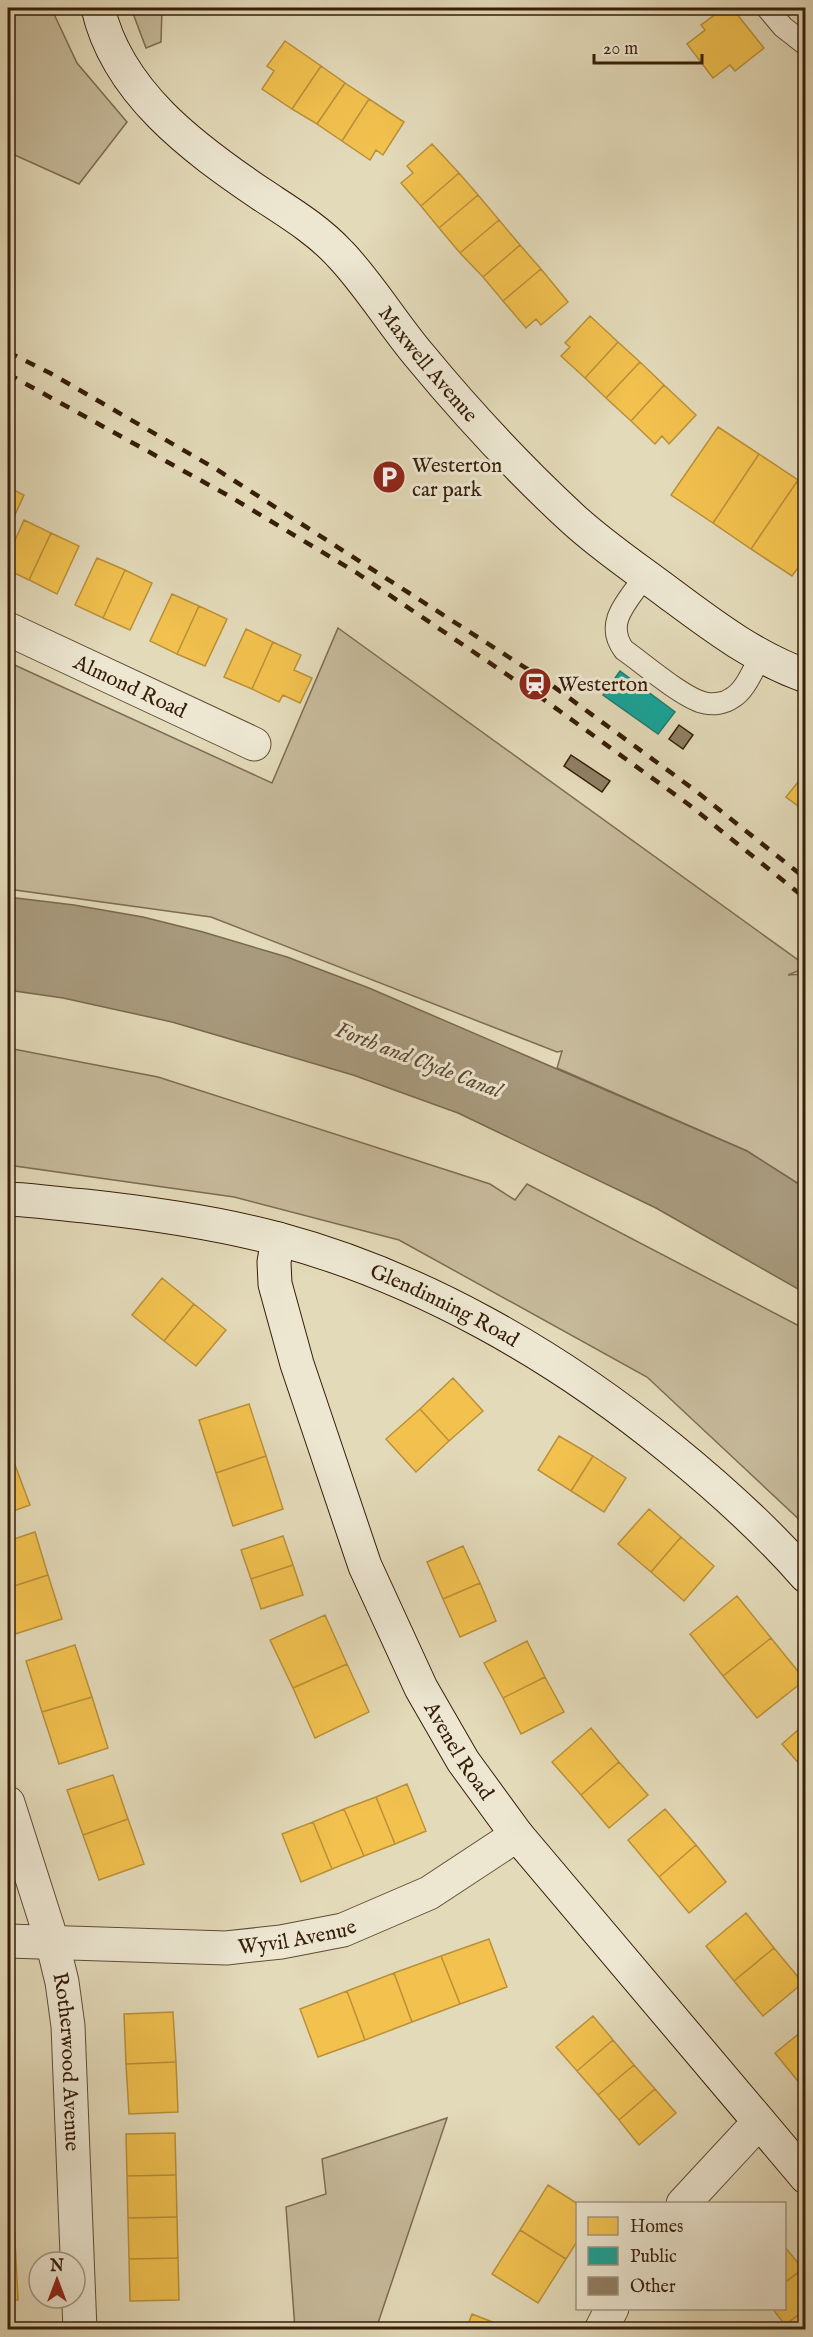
<svg xmlns="http://www.w3.org/2000/svg" width="813" height="2337" font-family="'IM FELL English',serif">
<style>
.green{fill:#c6ba9b;stroke:#7e6c52;stroke-width:1.5}
.water{fill:#a89a7d;stroke:#7a684e;stroke-width:1.5}
.homes{fill:#f2c14e;stroke:#ba9039;stroke-width:1.5}
.public{fill:#17a398;stroke:#207b6d;stroke-width:1.5}
.building{fill:#907f64;stroke:#361d08;stroke-width:1.5}
.lines{fill:none;stroke-linecap:round;stroke-linejoin:round}
.lane-casing{stroke:#614c34;stroke-width:23}
.street-casing{stroke:#614c34;stroke-width:35}
.secondary-casing{stroke:#361d08;stroke-width:35}
.lane{stroke:#ede7d2;stroke-width:21}
.street{stroke:#ede7d2;stroke-width:33}
.secondary{stroke:#ede7d2;stroke-width:33}
.rail{stroke:#361d08;stroke-width:4.5;stroke-dasharray:10 10;stroke-linecap:butt}
.labels{text-anchor:middle;stroke-width:6;stroke-linejoin:round;paint-order:stroke}
.street-label{font-size:21px;fill:#361d08;stroke:#ede7d2}
.poi-label{font-size:21px;fill:#361d08;stroke:#ede7d2;text-anchor:start}
.water-label{font-size:22px;font-style:italic;fill:#5e4931;stroke:#ede7d2}
</style>
<rect width="100%" height="100%" fill="#e3dab9"/>
<filter id="stains"><feTurbulence type="fractalNoise" baseFrequency=".00333" numOctaves="4"/><feColorMatrix values="0 0 0 0 .2 0 0 0 0 .09 0 0 0 0 .02 0 0 0 .5 -.17"/></filter>
<radialGradient id="worn" r=".72"><stop offset=".6" stop-color="#630" stop-opacity="0"/><stop offset="1" stop-color="#630" stop-opacity=".3"/></radialGradient>
<path class="green" d="M8 8H38L54 14 77 63 127 122 79 184 8 152Z
M131 8H162L161 42 146 48Z
M338 628 805 965V968L788 975 805 974V1188L747 1151 557 1068 562 1051 557 1052 211 917 8 889V662L272 783Z
M8 1048 158 1077 490 1184 515 1200 527 1184 805 1329V1525L647 1377 399 1240 234 1197 8 1165Z
M447 2118 376 2329H295L286 2207 326 2194 322 2159Z"/>
<path class="water" d="M8 897 74 905 143 917 203 932 287 957 369 988 747 1151 805 1188V1293L656 1208 458 1113 353 1075 172 1022 63 998 8 990Z"/>
<path class="homes" d="M724 8H732L764 48 735 71 730 65 713 78 687 44 705 30 701 25Z
M285 41 321 66 292 109 262 89 274 71 267 66Z
M321 66 345 83 317 124 292 109Z
M345 83 369 99 342 141 317 124Z
M369 99 404 122 383 155 376 150 370 160 342 141Z
M432 144 459 173 421 206 401 183 413 173 407 166Z
M459 173 478 195 439 228 421 206Z
M478 195 499 220 460 253 439 228Z
M499 220 520 245 483 277 460 253Z
M520 245 541 269 503 301 483 277Z
M541 269 568 302 541 325 536 319 526 328 503 301Z
M590 316 618 342 585 378 561 356 570 347 565 343Z
M618 342 640 362 606 398 585 378Z
M640 362 664 385 631 421 606 398Z
M664 385 696 415 669 444 662 436 655 444 631 421Z
M718 427 759 454 713 523 671 495Z
M759 454 798 480 751 549 713 523Z
M798 480 806 485V557L792 576 751 549Z
M8 487 24 495 8 530Z
M24 520 51 533 29 580 8 570V556Z
M51 533 79 546 57 594 29 580Z
M97 558 125 570 103 618 75 605Z
M125 570 152 583 130 630 103 618Z
M172 594 199 606 177 654 150 641Z
M199 606 227 619 205 666 177 654Z
M246 629 273 642 252 689 224 677Z
M273 642 301 655 294 670 312 678 300 703 283 695 279 702 252 689Z
M806 772V812L786 797Z
M162 1278 194 1304 164 1341 132 1315Z
M194 1304 226 1330 196 1366 164 1341Z
M453 1378 483 1411 449 1441 420 1409Z
M249 1404 266 1456 216 1473 199 1420Z
M420 1409 449 1441 416 1472 386 1439Z
M559 1436 593 1456 571 1491 538 1470Z
M9 1449 30 1505 8 1513V1450Z
M266 1456 283 1509 233 1526 216 1473Z
M593 1456 626 1478 604 1512 571 1491Z
M649 1509 681 1537 651 1572 618 1544Z
M35 1532 48 1575 8 1588V1541Z
M283 1536 293 1565 251 1579 241 1550Z
M681 1537 714 1566 684 1601 651 1572Z
M463 1546 480 1583 443 1599 427 1562Z
M293 1565 303 1595 261 1609 251 1579Z
M48 1575 62 1619 12 1635 8 1622V1588Z
M480 1583 496 1621 460 1637 443 1599Z
M737 1596 771 1638 723 1676 690 1634Z
M325 1615 347 1664 293 1688 270 1640Z
M771 1638 805 1680 757 1718 723 1676Z
M527 1641 545 1677 503 1698 484 1663Z
M75 1645 92 1697 42 1712 26 1661Z
M347 1664 369 1712 315 1738 293 1688Z
M545 1677 564 1712 521 1734 503 1698Z
M92 1697 108 1748 59 1764 42 1712Z
M806 1723V1762L801 1766 782 1744Z
M591 1728 619 1762 581 1795 552 1762Z
M619 1762 648 1795 609 1828 581 1795Z
M113 1775 128 1819 83 1835 67 1790Z
M407 1784 426 1831 395 1844 376 1797Z
M376 1797 395 1844 364 1856 344 1809Z
M344 1809 364 1856 332 1869 313 1822Z
M665 1809 696 1845 659 1877 628 1840Z
M128 1819 144 1864 99 1880 83 1835Z
M313 1822 332 1869 301 1882 282 1834Z
M696 1845 726 1882 689 1913 659 1877Z
M746 1913 774 1948 734 1981 706 1946Z
M489 1939 507 1987 460 2004 441 1956Z
M774 1948 803 1983 763 2016 734 1981Z
M441 1956 460 2004 412 2022 394 1973Z
M394 1973 412 2022 365 2040 347 1991Z
M347 1991 365 2040 318 2057 300 2009Z
M173 2012 176 2062 126 2064 124 2014Z
M593 2016 613 2040 577 2071 556 2047Z
M806 2028V2081L801 2085 775 2053Z
M613 2040 634 2065 598 2095 577 2071Z
M176 2062 178 2112 129 2114 126 2064Z
M634 2065 655 2089 619 2120 598 2095Z
M655 2089 676 2113 639 2145 619 2120Z
M175 2133 176 2175 127 2176 126 2134Z
M8 2145H10L12 2183H8Z
M176 2175 177 2217 128 2218 127 2176Z
M8 2183H12L14 2222H8Z
M548 2185 578 2204V2240L566 2259 520 2230Z
M177 2217 178 2258 129 2259 128 2218Z
M8 2222H14L16 2260 8 2261Z
M520 2230 566 2259 538 2303 492 2274Z
M784 2246 803 2269 784 2283Z
M178 2258 179 2300 130 2301 129 2259Z
M16 2260 18 2300H8V2261Z
M803 2269 806 2272V2309L785 2325 772 2308H784V2283Z
M806 2309V2330H789L785 2325Z
M472 2314 513 2330H466Z"/>
<path class="public" d="M620 671 675 712 658 734 603 695Z"/>
<path class="building" d="M679 725 693 735 683 749 669 739Z
M571 755 610 781 602 792 564 766Z"/>
<g class="lines">
<g class="lane-casing">
<path id="lane" d="M767 8 783 27 806 45
M645 576C629 600 603 622 624 650 643 663 684 699 705 703 714 705 725 703 732 698 746 690 753 669 761 656"/>
</g>
<g class="street-casing">
<g id="street">
<path id="s1" d="M8 629 254 744"/>
<path id="s2" d="M8 1803 52 1941 62 1982 68 2026 80 2330"/>
<path id="s3" d="M8 1941 226 1948 281 1942 343 1930 429 1893 517 1835"/>
<path d="M683 2204 759 2122"/>
<path d="M601 2330 612 2308"/>
</g>
</g>
<g class="secondary-casing">
<g id="secondary">
<path id="s4" d="M98 8C117 92 193 148 261 194 288 212 317 229 340 254 368 283 392 323 419 355 466 412 518 468 572 518 602 546 637 569 670 594 713 626 755 658 806 676"/>
<path id="s5" d="M8 1199C33 1200 59 1204 85 1206 149 1213 215 1222 278 1239 420 1277 556 1355 670 1448 718 1487 765 1529 806 1576"/>
<path id="s6" d="M278 1239 274 1262 275 1284 297 1364 365 1566 421 1688 463 1761 517 1835 806 2177"/>
</g>
</g>
<use href="#lane" class="lane"/>
<use href="#street" class="street"/>
<use href="#secondary" class="secondary"/>
<path class="rail" d="M8 352 50 373 216 469 546 681 696 791 806 879
M8 374 229 496 357 573 543 699 688 804 806 899"/>
</g>
<defs>
<g id="parking-disc" transform="scale(1.725)"><circle r="9.5" fill="#8f2418" stroke="#ede7d2"/><path d="M-3.5-5.5H1a3.5 3.5 0 0 1 0 7H-1V5.5H-3.5ZM-1-3.4V-.6H.8a1.4 1.4 0 0 0 0-2.8Z" fill="#fff"/></g>
<g id="station-disc" transform="scale(1.725)"><circle r="9.5" fill="#8f2418" stroke="#ede7d2"/><path d="M-3-6H3Q5-6 5-4V2Q5 4 3 4L4.5 6H3L1.5 4h-3L-3 6H-4.5L-3 4Q-5 4-5 2V-4Q-5-6-3-6ZM-3.5-4v3h7v-3ZM-3.5 1v1.5H-2V1ZM2 1v1.5H3.5V1Z" fill="#fff"/></g>
</defs>
<g fill-rule="evenodd">
<use href="#parking-disc" x="389" y="477"/>
<use href="#station-disc" x="535" y="684"/>
</g>
<g class="labels">
<g class="street-label">
<text dy="7" stroke="none"><textPath href="#s4" startOffset="494">Maxwell Avenue</textPath></text>
<text dy="7" stroke="none"><textPath href="#s1" startOffset="135">Almond Road</textPath></text>
<text dy="7" stroke="none"><textPath href="#s5" startOffset="453">Glendinning Road</textPath></text>
<text dy="7" stroke="none"><textPath href="#s6" startOffset="549">Avenel Road</textPath></text>
<text dy="7" stroke="none"><textPath href="#s3" startOffset="290">Wyvil Avenue</textPath></text>
<text dy="7" stroke="none"><textPath href="#s2" startOffset="267">Rotherwood Avenue</textPath></text>
</g>
<g class="poi-label">
<text x="412" y="472">Westerton<tspan x="412" dy="24">car park</tspan></text>
<text x="558" y="691">Westerton</text>
</g>
<g class="water-label">
<text transform="translate(419 1059) rotate(21)" y="8">Forth and Clyde Canal</text>
</g>
</g>
<rect width="813" height="2337" fill="none" stroke="#e3dab9" stroke-width="30"/>
<rect x="9" y="9" width="795" height="2319" fill="none" stroke="#361d08" stroke-width="3"/>
<rect x="15" y="15" width="783" height="2307" fill="none" stroke="#361d08" stroke-width="1.5"/>
<rect x="576" y="2202" width="210" height="108" fill="#ede7d2" stroke="#a49681" stroke-width="1.5"/>
<rect x="588" y="2217" width="30" height="18" fill="#f2c14e" stroke="#a49681" stroke-width="1.5"/>
<text x="630" y="2232" font-size="18" fill="#361d08">Homes</text>
<rect x="588" y="2247" width="30" height="18" fill="#17a398" stroke="#a49681" stroke-width="1.5"/>
<text x="630" y="2262" font-size="18" fill="#361d08">Public</text>
<rect x="588" y="2277" width="30" height="18" fill="#907f64" stroke="#a49681" stroke-width="1.5"/>
<text x="630" y="2292" font-size="18" fill="#361d08">Other</text>
<g transform="translate(57 2280)"><circle r="28" fill="#ede7d2" stroke="#a49681" stroke-width="1.5"/>
<path d="M0-4.5L10 22L0 15L-10 22Z" fill="#8f2418"/>
<text y="-9" font-size="16" font-weight="bold" text-anchor="middle" fill="#361d08">N</text>
</g>
<path d="M594 54v9h108v-9" fill="none" stroke="#361d08" stroke-width="3"/>
<text x="603" y="54" font-size="18" fill="#361d08" stroke="#ede7d2" stroke-width="4.5" paint-order="stroke">20 m</text>
<rect width="100%" height="100%" filter="url(#stains)"/>
<rect width="100%" height="100%" fill="url(#worn)"/>
</svg>
